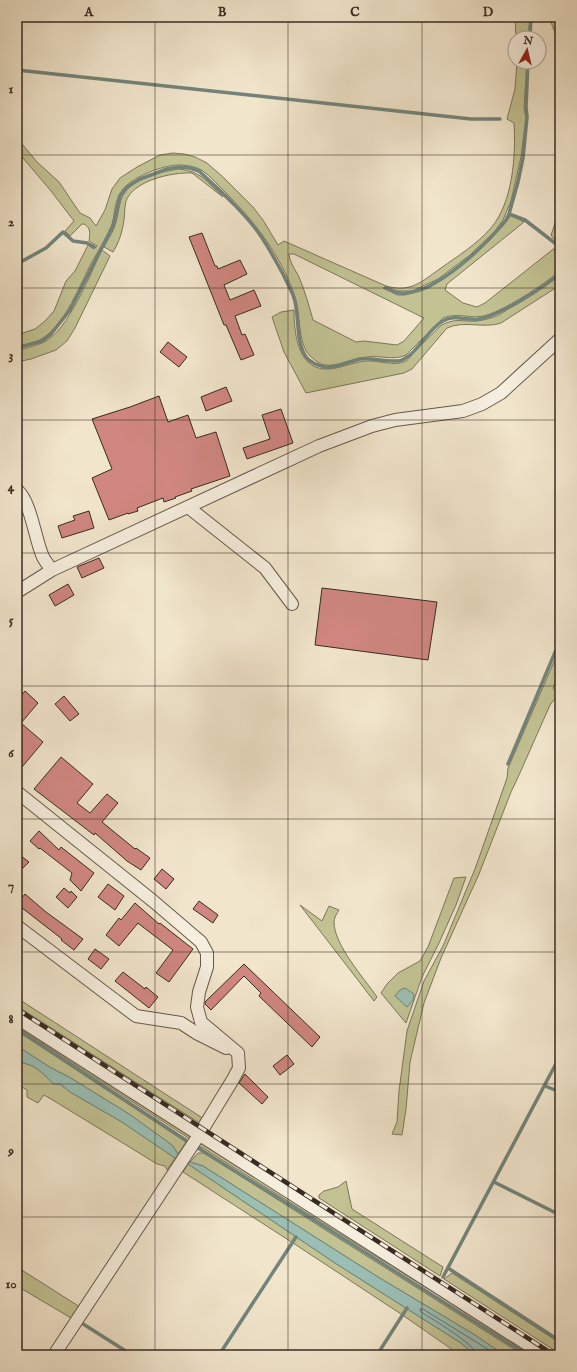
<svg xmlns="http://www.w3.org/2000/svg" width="577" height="1372" font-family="'IM FELL English',serif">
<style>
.green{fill:#c2c293;stroke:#7d765a;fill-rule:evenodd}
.water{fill:#9bbfb4;stroke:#73847a}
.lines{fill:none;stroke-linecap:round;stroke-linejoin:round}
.shore{stroke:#6a756b;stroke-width:1}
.stream{stroke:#73847a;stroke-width:3.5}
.building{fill:#d08781;stroke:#382b22}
.street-casing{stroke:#665a4c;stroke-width:14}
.street{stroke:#f6eede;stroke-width:12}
.rail-casing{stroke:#382b22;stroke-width:4.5}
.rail{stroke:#f6eede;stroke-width:3;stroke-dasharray:9;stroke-linecap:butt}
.grid{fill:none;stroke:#382b22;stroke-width:1;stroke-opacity:0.55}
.neatline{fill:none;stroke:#382b22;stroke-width:1.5}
.grid-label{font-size:13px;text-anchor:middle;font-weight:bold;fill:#382b22}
</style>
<rect width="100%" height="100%" fill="#f1e5cc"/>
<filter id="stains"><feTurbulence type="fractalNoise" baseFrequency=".005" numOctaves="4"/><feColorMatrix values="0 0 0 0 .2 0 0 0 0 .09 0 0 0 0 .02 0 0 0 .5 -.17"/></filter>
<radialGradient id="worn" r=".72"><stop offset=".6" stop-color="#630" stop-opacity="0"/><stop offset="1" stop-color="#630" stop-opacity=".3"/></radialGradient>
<path class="green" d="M515 17H530L528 38H516Z
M549 17H560V132L557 110 559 43Z
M517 62H527L524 108 526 118 521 157 511 201 503 220 495 231 470 255 438 279 412 291H397L386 286 384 288 397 295H405L429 288 471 258 503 226 511 215 524 222 447 284 445 290 463 303 477 307 485 303 556 247 557 243 551 235 560 209V271C546 283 501 313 483 316 469 319 458 312 443 318L406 355C393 361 381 355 367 357 355 358 337 367 325 365 320 365 314 359 310 356 297 342 301 315 295 297 282 257 255 222 225 192 218 185 211 177 203 171 195 166 186 165 177 165 160 166 126 179 119 195 114 205 115 217 111 227 106 239 98 251 92 262 79 286 66 323 43 338 36 343 25 344 17 347V335L35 329 45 321 54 311 66 281 75 271 88 245 94 249 97 246 89 241C90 233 91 228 84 224H82L70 236 65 231 74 221 51 191 17 151V138L37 162 59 182 80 213 90 218 96 226 105 210 112 189 120 178 137 167 160 155 173 153 184 154 195 157 207 163 223 177 253 207 263 220 278 245 284 241 386 286C411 293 421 282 441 268 458 256 477 244 491 228 513 202 516 155 514 123L507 119 515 89ZM289 254H294L424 318 404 341 397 345 364 341 356 342 313 320C309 306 305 291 299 277 295 269 290 263 289 254Z
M179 169C201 171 207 182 223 197L192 173C173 172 134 180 126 201 124 209 125 218 123 226 121 236 118 244 113 252L104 247C107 241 112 234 114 228 118 219 118 209 121 200 128 179 159 172 179 169Z
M102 250 110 256 75 328 67 341 56 350 31 359 17 362V351C26 348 35 346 44 342 68 331 90 274 102 250Z
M560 275V283L554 289 501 323C484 329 464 320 447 328L412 369 404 373 306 393 284 352 272 317 281 312 294 310C294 331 297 367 324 369 338 370 352 362 366 361 379 360 394 367 406 361 409 359 412 355 414 352 423 343 432 335 440 326 455 317 462 322 477 321 485 320 492 318 499 315Z
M560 648V673L556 679 553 689 560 694V698L556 697 550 705 519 775 511 792 479 874 441 958 424 1003 410 1062 406 1109 402 1135 392 1134 397 1122 399 1091 407 1031 424 981 443 946 475 869 507 778 508 768Z
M466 877 456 905 439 943 422 977 406 1023 381 993 387 984 398 973 420 961 428 947 454 878Z
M300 905 322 921 329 906 339 910C337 913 334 918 334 922 334 945 364 978 377 997L374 1001Z
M17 998 204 1119 201 1124 17 1006Z
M17 1021 192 1135 190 1139 17 1027Z
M17 1031 186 1142 178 1154 172 1145 129 1114 69 1077 51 1068 17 1046Z
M17 1061C21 1063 25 1063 30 1065 38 1068 47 1077 53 1083L60 1084 70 1092 122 1122 175 1158 167 1170 165 1166 157 1164 56 1102 44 1095 38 1103 27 1097V1090L17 1084Z
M203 1142 538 1355H530L436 1294 203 1148 197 1146 200 1143Z
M198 1153H204L523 1355H504L475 1335 378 1277 203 1166 190 1162Z
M188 1164 335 1263 461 1343 475 1355H460L401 1314 293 1243 183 1172Z
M346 1181 352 1209 443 1267 440 1276 319 1198V1195L324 1191 338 1187Z
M17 1267 80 1307 71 1318 17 1286Z
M452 1273 560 1343V1354L444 1279Z"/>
<path class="water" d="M405 988 414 994 413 1000 407 1007 395 996 400 990Z
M17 1046 51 1068 69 1077 129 1114 172 1145 178 1154 175 1158 122 1122 70 1092 60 1084H53C47 1077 38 1068 30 1065 25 1063 21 1063 17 1061Z
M190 1162 203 1166 378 1277 475 1335 504 1355H475L461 1343 335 1263 188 1164Z"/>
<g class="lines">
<path class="shore" d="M477 1355C475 1344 432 1319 421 1312L420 1309H423L497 1355"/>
<path class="stream" d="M530 38 531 17
M17 70 471 119H500
M509 214 525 220 560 247
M17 264 46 248 63 232 73 241 87 243 94 247
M385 288C392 291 398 294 406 293 438 291 486 245 506 220L509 214 518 182 523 158 527 117 526 107 528 62
M17 348 42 341 51 334 70 310 113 226 120 196 127 187 140 179 167 169 179 167 190 168 199 171C219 190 241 209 258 232 268 246 276 261 284 276 287 283 292 291 294 298 300 317 295 340 306 357 310 362 318 366 325 367 334 369 350 361 360 359 372 357 393 364 402 360 418 353 429 328 443 321 455 314 467 321 479 319 499 316 545 287 560 273
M508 764 556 650 560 645
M17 1029 187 1141
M545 1086 560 1092
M198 1148 306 1215 527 1355
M494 1182 560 1215
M448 1268 560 1341
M443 1277 560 1056
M80 1322 132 1355
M219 1355 296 1237
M377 1355 407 1308"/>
</g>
<path class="building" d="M202 233 215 266H217L218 269 240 260 247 274 224 285 230 300 254 290 261 306 235 316 242 335 245 334 254 355 241 360 226 325H224L189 237Z
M168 342 187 357 179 367 160 352Z
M226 387 232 401 206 411 201 397Z
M159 396 168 422 188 415 196 438 216 432 230 476 191 489 192 491 175 497 176 498 164 502 163 498 137 508 138 511 128 514V513L109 520 92 478 112 469 92 419 130 407Z
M281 409 293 443 247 459 243 448 270 439 262 415Z
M89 511 94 528 62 538 58 526 75 520 73 516Z
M99 558 104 568 82 578 77 567Z
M68 584 74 595 55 606 49 595Z
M322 588 437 602 428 660 315 645Z
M25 691 38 703 21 723 43 742 17 773V700Z
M64 696 79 714 70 721 55 704Z
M61 757 93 784 77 803 90 813 107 794 118 803 102 822 135 849 136 848 150 858 141 870 127 861 95 833 94 835 34 789Z
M39 831 59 850 61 847 94 873 81 891 70 880 72 873 40 848 39 849 30 841Z
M17 853 29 862 21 870 17 866Z
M162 869 174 879 166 889 154 879Z
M108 884 124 896 115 910 98 897Z
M64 888 70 893 71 891 77 897 68 908 56 897Z
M25 894 46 912 83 939 74 950 61 940 62 939 17 904Z
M199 901 218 915 213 923 193 909Z
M135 903 159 924 160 923 193 949 169 982 156 973 173 950 139 924 138 923 119 946 106 935 119 918 121 920Z
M95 949 109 959 101 969 88 959Z
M244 964 320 1037 312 1047 259 996 261 993 244 976 211 1010 205 1004V1002Z
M123 972 145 989 146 987 158 997 149 1008 115 981Z
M287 1055 294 1064 280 1075 273 1066Z
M245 1074 268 1097 262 1104 239 1083Z"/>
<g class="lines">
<g class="street-casing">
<path id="street" d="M17 490C31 501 35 540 43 557 45 561 49 566 52 570
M188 507 265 568 292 604
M17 592 52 570 319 446 372 426 395 420 463 411 482 404 501 393 560 339
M17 792 153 901 201 942 207 953V967L199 992 197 1007 201 1022 238 1053 239 1068 232 1081 199 1135 54 1355
M17 926 136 1016 181 1023 198 1034 226 1048
M17 1018 544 1355"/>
</g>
<use href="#street" class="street"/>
<g class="rail-casing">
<path id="rail" d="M17 1009 554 1355"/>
</g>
<use href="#rail" class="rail"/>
</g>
<path class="grid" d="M155 17V1355M288 17V1355M422 17V1355M17 155H560M17 288H560M17 420H560M17 553H560M17 686H560M17 819H560M17 952H560M17 1084H560M17 1217H560"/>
<rect width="577" height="1372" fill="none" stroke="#f1e5cc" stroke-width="44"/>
<g transform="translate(527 50) rotate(8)"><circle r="19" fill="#f6eede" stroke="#aaa093"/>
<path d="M0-3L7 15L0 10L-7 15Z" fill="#8f2418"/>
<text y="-6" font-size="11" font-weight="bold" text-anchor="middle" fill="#382b22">N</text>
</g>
<rect x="22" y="22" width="533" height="1328" class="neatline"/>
<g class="grid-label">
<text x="89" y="16">A</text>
<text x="222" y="16">B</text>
<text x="355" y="16">C</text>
<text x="488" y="16">D</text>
<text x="11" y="93">1</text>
<text x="11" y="226">2</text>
<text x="11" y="359">3</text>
<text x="11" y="491">4</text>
<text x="11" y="624">5</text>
<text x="11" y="757">6</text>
<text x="11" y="890">7</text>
<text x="11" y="1023">8</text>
<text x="11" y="1155">9</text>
<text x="11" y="1288">10</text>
</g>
<rect width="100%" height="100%" filter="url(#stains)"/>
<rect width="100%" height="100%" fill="url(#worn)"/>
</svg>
